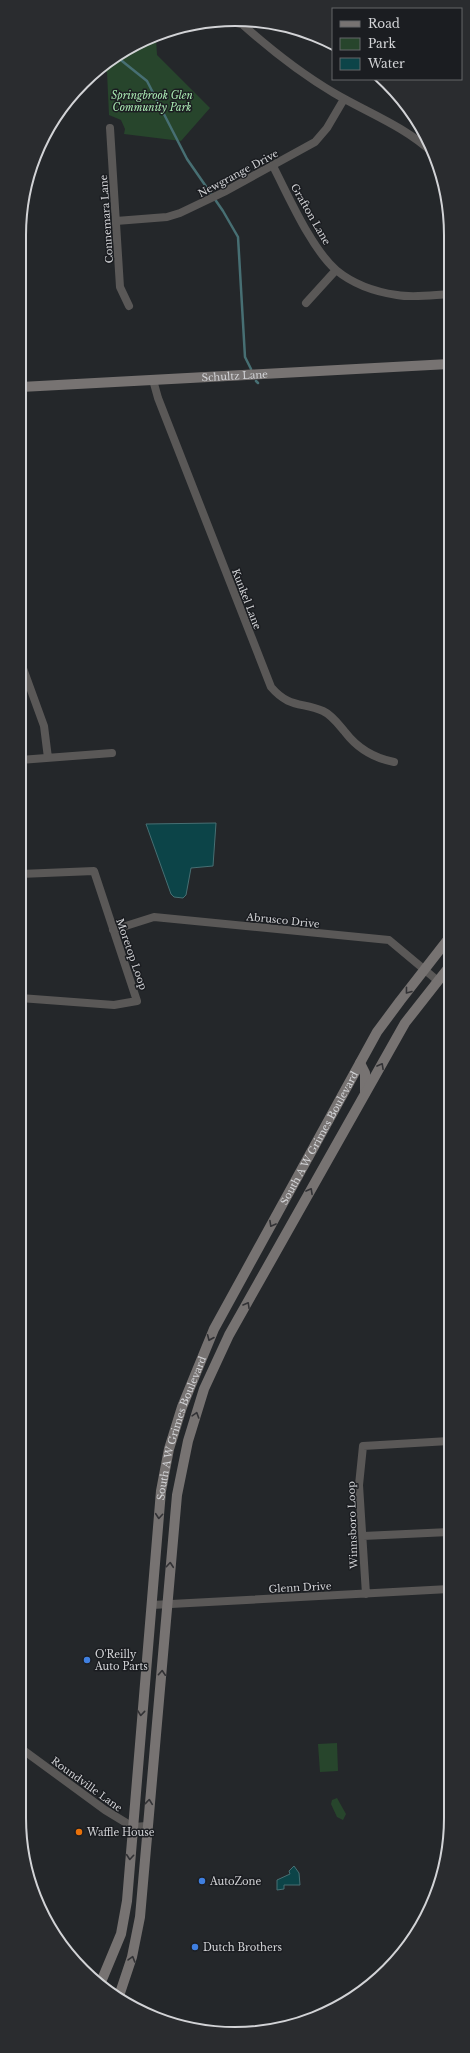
<svg xmlns="http://www.w3.org/2000/svg" width="470" height="2053" font-family="'Libre Baskerville',serif">
<style>
.green{fill:#27452c}
.water{fill:#0c4448;stroke:#476f73}
.lines{fill:none;stroke-linecap:round;stroke-linejoin:round}
.stream{stroke:#476f73;stroke-width:2.5}
.street{stroke:#5a5857;stroke-width:8}
.secondary{stroke:#777372;stroke-width:10}
.oneway{stroke:#323235}
.shop-dot{fill:#3f7fe0;stroke:#1b1d21;stroke-width:1.5}
.food-dot{fill:#e8710a;stroke:#1b1d21;stroke-width:1.5}
.labels{text-anchor:middle;stroke-width:3;stroke-linejoin:round;paint-order:stroke}
.park-label{font-size:10px;font-style:italic;fill:#a9e9b2;stroke:#1b1d21}
.street-label{font-size:10px;fill:#d2d3d6;stroke:#1b1d21}
.poi-label{font-size:10px;fill:#d2d3d6;stroke:#1b1d21;text-anchor:start}
.rim{fill:none;stroke:#d2d3d6;stroke-width:2}
</style>
<rect width="100%" height="100%" fill="#24272a"/>
<path class="green" d="M156 38 157 55 210 108 181 141 124 134 125 129 121 120 109 115 107 72H96L104 63Z
M337 1743 338 1771 320 1772 318 1744Z
M337 1798 346 1814 343 1820 337 1817 331 1804 332 1800Z"/>
<path class="water" d="M216 823 213 866 191 868 186 895 183 898 174 897 171 894 146 824Z
M294 1866 299 1873 300 1885H284V1889L277 1890V1880L290 1874 289 1871Z"/>
<g class="lines">
<path class="stream" d="M117 57 147 81 187 159 223 211 238 237 245 357 251 369
M256 381 258 383"/>
<path class="street" d="M237 23 242 24C271 50 300 73 334 93 368 113 404 126 433 153
M110 128 120 287 129 306
M273 166C289 197 311 248 336 270 353 284 376 292 397 295 414 298 432 295 449 294
M116 221 167 217 180 213 224 192 315 142 327 128 344 99
M306 303 336 270
M153 380 158 398 271 687C289 708 301 702 323 711 332 715 339 725 345 732 358 749 373 758 394 762
M20 660 44 726 48 758
M20 760 112 753
M113 930 154 917 389 940 438 981
M20 998 114 1005 137 1001 94 871 20 874
M363 1536 449 1532
M366 1594 359 1485 363 1446 449 1441
M152 1605 449 1589
M19 1747 105 1810 133 1827 147 1826"/>
<g class="secondary">
<path id="s1" d="M21 387 449 364"/>
<path d="M360 1063 365 1073V1093"/>
<path id="s2" d="M101 1982 121 1934 127 1901 161 1491 169 1449 182 1407 214 1329 377 1032 400 1001 449 938"/>
<path d="M119 1996 132 1957 140 1917 177 1495 188 1441 204 1389 229 1335 405 1023 449 967"/>
</g>
</g>
<defs><path id="oneway-chevron" d="M-2-3.5L2.5 0L-2 3.5" fill="none" stroke-width="1.6" stroke-linecap="round" stroke-linejoin="round"/></defs>
<g class="oneway">
<use href="#oneway-chevron" transform="translate(408 991) rotate(128)"/>
<use href="#oneway-chevron" transform="translate(381 1066) rotate(-61)"/>
<use href="#oneway-chevron" transform="translate(310 1191) rotate(-61)"/>
<use href="#oneway-chevron" transform="translate(272 1224) rotate(119)"/>
<use href="#oneway-chevron" transform="translate(247 1305) rotate(-60)"/>
<use href="#oneway-chevron" transform="translate(210 1338) rotate(113)"/>
<use href="#oneway-chevron" transform="translate(196 1415) rotate(-73)"/>
<use href="#oneway-chevron" transform="translate(159 1516) rotate(95)"/>
<use href="#oneway-chevron" transform="translate(170 1565) rotate(-85)"/>
<use href="#oneway-chevron" transform="translate(162 1673) rotate(-86)"/>
<use href="#oneway-chevron" transform="translate(141 1713) rotate(96)"/>
<use href="#oneway-chevron" transform="translate(149 1802) rotate(-84)"/>
<use href="#oneway-chevron" transform="translate(130 1857) rotate(95)"/>
<use href="#oneway-chevron" transform="translate(132 1959) rotate(-74)"/>
</g>
<g class="shop-dot">
<circle cx="87" cy="1660" r="4"/>
<circle cx="202" cy="1881" r="4"/>
<circle cx="195" cy="1947" r="4"/>
</g>
<circle class="food-dot" cx="79" cy="1832" r="4"/>
<g class="labels">
<g class="park-label">
<text x="152" y="99">Springbrook Glen<tspan x="152" dy="12">Community Park</tspan></text>
</g>
<g class="street-label">
<text transform="translate(238 173) rotate(-28)" y="4">Newgrange Drive</text>
<text transform="translate(311 214) rotate(60)" y="4">Grafton Lane</text>
<text transform="translate(106 219) rotate(-94)" y="4">Connemara Lane</text>
<text dy="4" stroke="none"><textPath href="#s1" startOffset="214">Schultz Lane</textPath></text>
<text transform="translate(247 599) rotate(69)" y="4">Kunkel Lane</text>
<text transform="translate(283 920) rotate(6)" y="4">Abrusco Drive</text>
<text transform="translate(132 954) rotate(71)" y="4">Moretop Loop</text>
<text dy="4" stroke="none"><textPath href="#s2" startOffset="886">South A W Grimes Boulevard</textPath></text>
<text dy="4" stroke="none"><textPath href="#s2" startOffset="563">South A W Grimes Boulevard</textPath></text>
<text transform="translate(352 1525) rotate(-92)" y="4">Winnsboro Loop</text>
<text transform="translate(300 1587) rotate(-3)" y="4">Glenn Drive</text>
<text transform="translate(87 1784) rotate(36)" y="4">Roundville Lane</text>
</g>
<g class="poi-label">
<text x="95" y="1658">O'Reilly<tspan x="95" dy="12">Auto Parts</tspan></text>
<text x="87" y="1836">Waffle House</text>
<text x="210" y="1885">AutoZone</text>
<text x="203" y="1951">Dutch Brothers</text>
</g>
</g>
<path d="M0 0H470V2053H0ZM235 26H235A209 209 0 0 1 444 235V1818A209 209 0 0 1 235 2027H235A209 209 0 0 1 26 1818V235A209 209 0 0 1 235 26Z" fill="#2a2c2f" fill-rule="evenodd"/>
<path class="rim" d="M235 26H235A209 209 0 0 1 444 235V1818A209 209 0 0 1 235 2027H235A209 209 0 0 1 26 1818V235A209 209 0 0 1 235 26Z"/>
<rect x="332" y="8" width="130" height="72" fill="#1b1d21" stroke="#646669"/>
<rect x="340" y="21" width="20" height="6" fill="#777372" stroke="#646669"/>
<text x="368" y="28" font-size="12" fill="#d2d3d6">Road</text>
<rect x="340" y="38" width="20" height="12" fill="#27452c" stroke="#646669"/>
<text x="368" y="48" font-size="12" fill="#d2d3d6">Park</text>
<rect x="340" y="58" width="20" height="12" fill="#0c4448" stroke="#646669"/>
<text x="368" y="68" font-size="12" fill="#d2d3d6">Water</text>
</svg>
